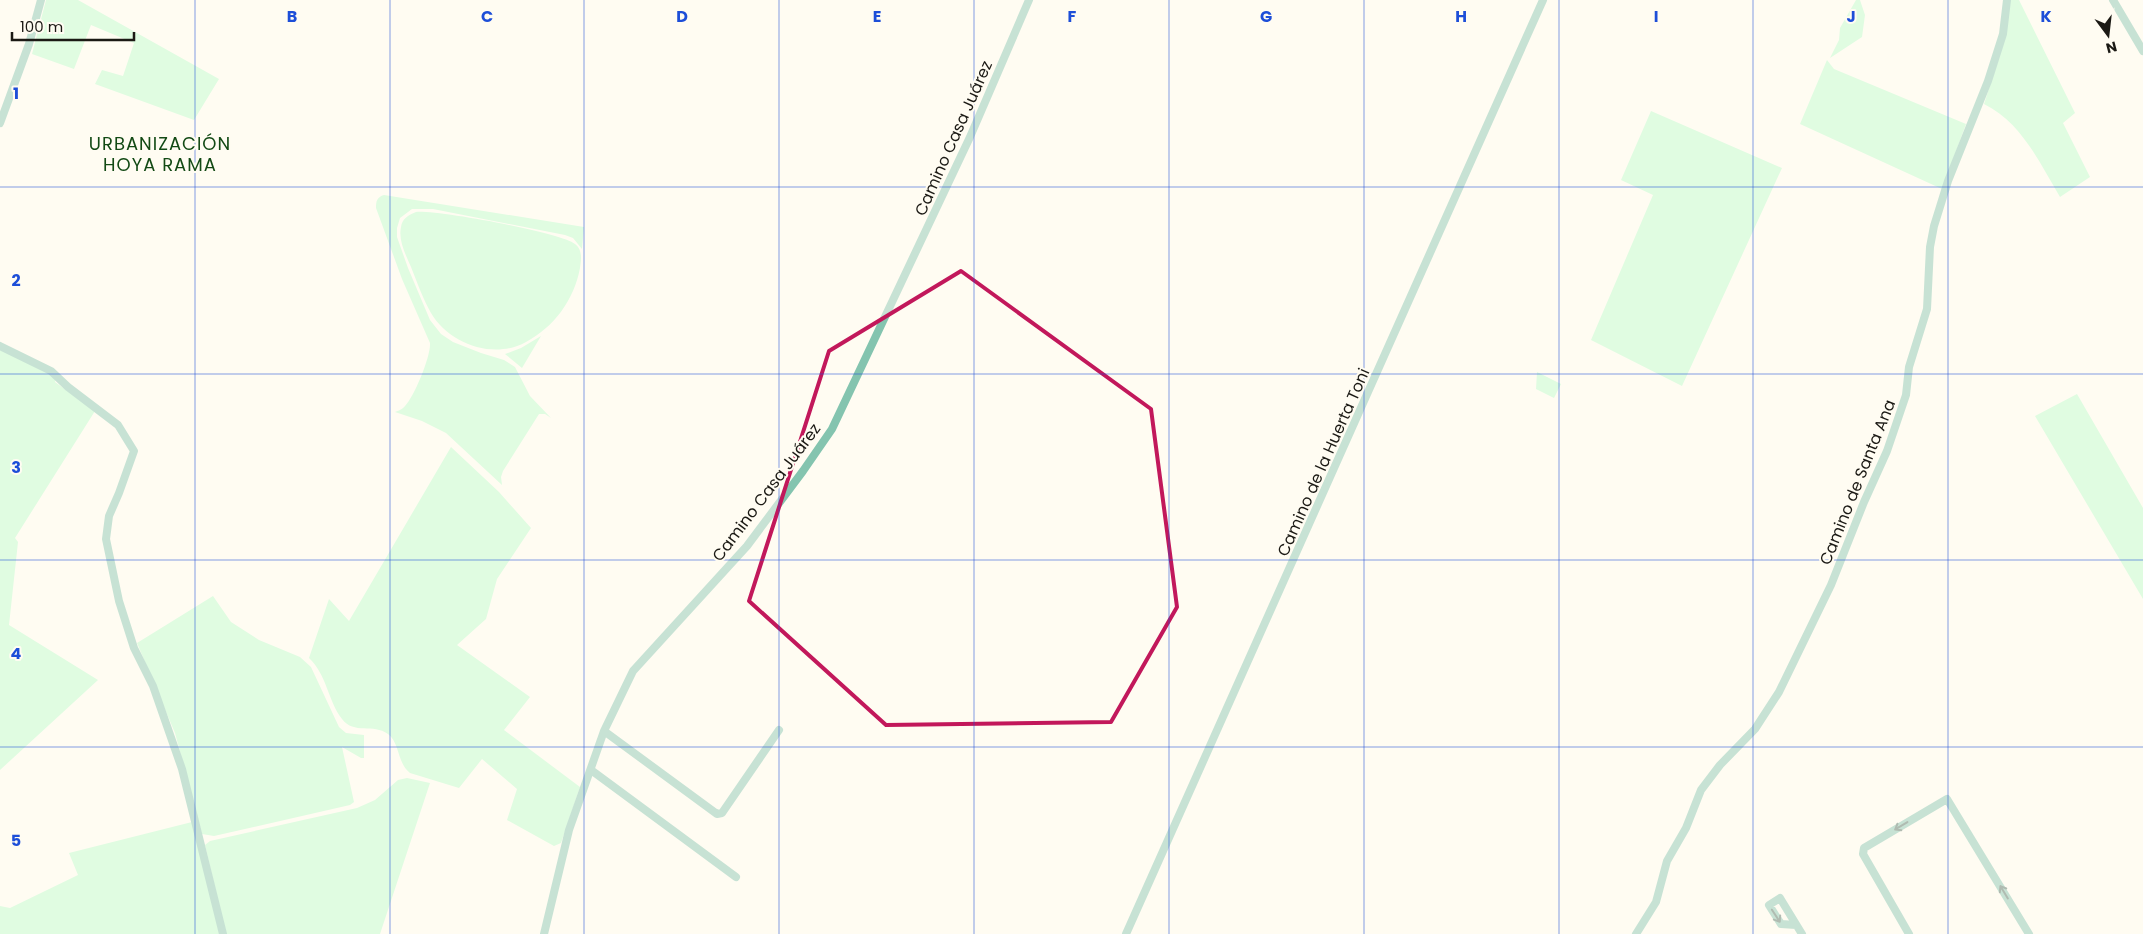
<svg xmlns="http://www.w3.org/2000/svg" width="2143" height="934" font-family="Poppins,sans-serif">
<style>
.green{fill:#bafdcd}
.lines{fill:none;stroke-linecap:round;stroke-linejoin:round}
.minor{stroke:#84c4af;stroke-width:8}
.oneway{stroke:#506e62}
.marked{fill:none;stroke:#c2185b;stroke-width:4;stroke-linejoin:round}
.grid{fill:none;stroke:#1d4ed8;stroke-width:1;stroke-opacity:0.55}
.labels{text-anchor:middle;stroke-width:4;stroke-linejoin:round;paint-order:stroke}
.street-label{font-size:16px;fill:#1b1914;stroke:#fffcf2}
.neighbourhood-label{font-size:18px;letter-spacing:1px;fill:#134a15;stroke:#fffcf2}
.grid-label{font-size:16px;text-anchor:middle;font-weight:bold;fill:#1d4ed8;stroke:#fffcf2;stroke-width:4;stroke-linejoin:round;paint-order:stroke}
</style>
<rect width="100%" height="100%" fill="#fffcf2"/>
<path class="green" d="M46 0H78L219 79 194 120 95 84 102 70 123 76 134 43 91 25 74 69 32 54Z
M1856 0H1860L1865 15 1862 37 1830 58 1839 40 1840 28Z
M2009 0H2019L2075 113 2063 123 2090 177 2060 197C2039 162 2022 123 1984 104L2004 42Z
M1827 60 1834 69 1966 124 1942 189 1800 124Z
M1651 111 1782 168 1682 386 1591 340 1653 195 1621 180Z
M384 195 584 227 582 249 573 238 565 235 433 209H412L400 218 397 228V237L408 268 430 320 441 334 453 342 481 353 504 360 515 367 530 396 551 418 545 414H539L503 471 501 477 502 485 446 433 422 421 395 412C398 411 403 409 405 406 414 397 431 356 430 343L402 279 376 208C376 201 377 197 384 195Z
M416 212C437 210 560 232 575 244 583 250 581 260 580 268 574 300 554 327 526 342 494 360 449 344 431 313 423 299 417 282 411 267 406 255 398 241 401 227 402 219 408 215 416 212Z
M541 336 522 368 505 354 521 348Z
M0 350 40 368 56 378 55 382 95 411 15 538 18 542 9 625 98 680 0 770Z
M1537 372 1561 384 1554 398 1536 389Z
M2077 394 2143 508V599L2035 416Z
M451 447 499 492 531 528 497 579 486 619 457 645 530 697 504 730 580 787 561 843 554 846 507 820 517 789 482 759 459 788 410 773C397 763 400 743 388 734 373 723 354 735 342 719 328 701 327 675 309 658L329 599 349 621Z
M213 596 231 622 259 640 300 657 311 667 339 727 346 733 364 735V758H361L342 747 354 802 350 805 214 836 202 834 175 733 137 643Z
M407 778 430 783 380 934H226L205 845 210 841 357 808 375 800 398 780Z
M192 822 220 934H0V906L10 908 78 875 69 853Z"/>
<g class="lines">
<path class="minor" d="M2113 0 2143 51
M0 123 29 44 41 0
M0 346 51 371 68 387 118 425 134 451 119 493 109 516 106 539 119 601 134 648 153 686 182 769 223 934
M604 731 717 814 722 813 779 730
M591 770 736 877
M1796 925 1781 924 1769 905 1780 898 1802 934
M544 934 569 830 604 731 633 671 747 546 803 471 832 429 970 137 1029 0
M1126 934 1543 0
M1636 934 1656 902 1667 861 1686 828 1701 790 1720 765 1755 729 1779 692 1831 585 1864 502 1887 451 1906 395 1909 367 1927 309 1930 247 1934 226 1948 181 1988 81 2003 34 2007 0
M1909 934 1863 854 1864 848 1947 799 2029 934"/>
</g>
<defs><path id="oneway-shaft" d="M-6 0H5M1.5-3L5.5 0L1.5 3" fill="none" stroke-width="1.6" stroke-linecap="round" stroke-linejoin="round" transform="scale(1.25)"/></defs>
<g class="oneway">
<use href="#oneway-shaft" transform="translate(1901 826) rotate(149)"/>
<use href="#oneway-shaft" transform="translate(2004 892) rotate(-121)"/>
<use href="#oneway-shaft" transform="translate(1776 916) rotate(57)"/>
</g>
<path d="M0 0H2143V934H0ZM961 271 1151 409 1177 607 1111 722 886 725 749 601 829 351Z" fill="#fffcf2" fill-opacity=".55" fill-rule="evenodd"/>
<path class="marked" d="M961 271 1151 409 1177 607 1111 722 886 725 749 601 829 351Z"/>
<path class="grid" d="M195 0V934M390 0V934M584 0V934M779 0V934M974 0V934M1169 0V934M1364 0V934M1559 0V934M1753 0V934M1948 0V934M0 187H2143M0 374H2143M0 560H2143M0 747H2143"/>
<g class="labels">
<g class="street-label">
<text transform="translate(953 138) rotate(-66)" y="6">Camino Casa Juárez</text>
<text transform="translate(1323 462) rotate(-66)" y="6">Camino de la Huerta Toni</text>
<text transform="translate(1857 482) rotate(-68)" y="6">Camino de Santa Ana</text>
<text transform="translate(766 492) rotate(-53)" y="6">Camino Casa Juárez</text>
</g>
<g class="neighbourhood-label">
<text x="160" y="150">URBANIZACIÓN<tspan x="160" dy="21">HOYA RAMA</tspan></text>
</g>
</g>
<g class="grid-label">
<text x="292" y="22">B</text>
<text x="487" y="22">C</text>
<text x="682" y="22">D</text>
<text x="877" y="22">E</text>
<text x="1072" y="22">F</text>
<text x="1266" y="22">G</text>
<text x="1461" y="22">H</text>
<text x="1656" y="22">I</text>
<text x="1851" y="22">J</text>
<text x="2046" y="22">K</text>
<text x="16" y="99">1</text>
<text x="16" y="286">2</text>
<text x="16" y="473">3</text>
<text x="16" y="659">4</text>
<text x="16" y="846">5</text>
</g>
<g transform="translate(2108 35) rotate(165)" stroke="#fffcf2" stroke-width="4" paint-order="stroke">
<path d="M0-4L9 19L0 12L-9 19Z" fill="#1b1914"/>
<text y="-8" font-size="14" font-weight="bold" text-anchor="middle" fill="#1b1914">N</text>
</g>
<path d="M12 32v8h122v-8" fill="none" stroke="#1b1914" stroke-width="2.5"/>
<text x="20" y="32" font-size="15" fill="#1b1914" stroke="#fffcf2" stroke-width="4" paint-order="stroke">100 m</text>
</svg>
